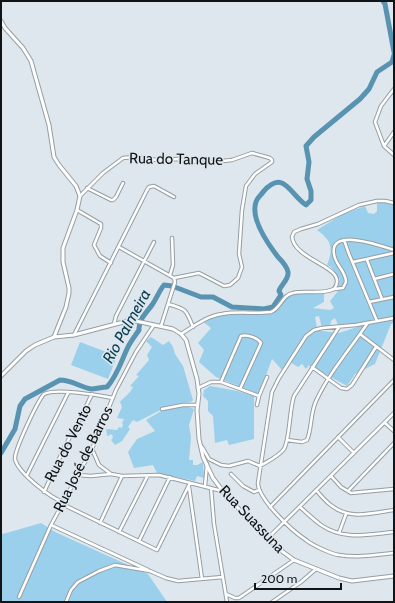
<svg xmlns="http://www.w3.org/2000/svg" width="395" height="603" font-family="Cabin,sans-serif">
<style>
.green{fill:#9ad0ec;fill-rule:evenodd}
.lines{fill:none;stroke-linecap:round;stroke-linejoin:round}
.river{stroke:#5893b1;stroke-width:5}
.minor-casing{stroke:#959ea4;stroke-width:4.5}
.tertiary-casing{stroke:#959ea4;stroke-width:5}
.minor{stroke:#fff;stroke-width:2.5}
.tertiary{stroke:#fff;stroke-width:3}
.labels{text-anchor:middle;stroke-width:3;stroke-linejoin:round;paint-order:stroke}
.street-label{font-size:15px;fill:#111416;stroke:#dde7ed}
.water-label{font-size:16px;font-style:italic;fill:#0a3e53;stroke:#dde7ed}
</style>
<rect width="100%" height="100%" fill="#dde7ed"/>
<path class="green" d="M377 201 394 203V323L391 324 375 364 355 374 347 386 309 365 306 369 302 364 298 367 290 362 283 371 272 359 259 394 216 377 199 362 204 350 198 343 211 328 202 321C208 319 214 316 220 314 248 308 271 324 290 294L324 293V302L313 308 330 310 334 308 330 301 338 291 340 279 331 267 327 265C334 248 331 240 317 230L343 214 365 206 368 213 374 214 377 211ZM319 316 322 328 330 327 331 321 335 318 339 327 370 323 339 333 314 330 317 328 315 317Z
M151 337 163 345 169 341 173 347 175 354 183 366 193 400 191 402 170 405 137 422 133 420 128 427 130 429 122 441 115 445 111 440 113 438 112 434 107 436 106 429 117 430 119 427 122 428 123 424 122 423 124 419 117 418 122 407 120 402C126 395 128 396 133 387L130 386 139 376 136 375 149 360 147 355 152 347 146 341Z
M80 342 117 356 108 379 71 365Z
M210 386 237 391 254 396V439L229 445 227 440 215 443 213 416 208 411V401L203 396 204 390Z
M186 406 194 409 189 425 191 437 189 460H193V465H197L203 462 204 478 197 476 195 481 157 473 153 465 134 468 128 452 137 439 155 431 146 420 163 410Z
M41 523 55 532 148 574 167 602H1V533L3 534Z"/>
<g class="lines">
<path class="river" d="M383 1 385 4 394 52
M1 453 15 429 20 406 25 399 60 380C72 380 80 387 91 389 96 389 102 387 107 387 117 376 121 362 127 349 130 342 135 336 139 330 138 320 147 312 152 305 157 298 159 291 164 285L172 286 201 297H213L232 307 264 309 273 307 281 295 279 291C281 284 289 280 288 272 287 267 282 261 278 257 268 244 250 219 256 202 257 198 261 195 263 192 284 168 290 195 306 205L311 200V191L307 179 309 162 306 146 314 137 360 99 369 89 377 72 392 62 394 55"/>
<g class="minor-casing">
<path id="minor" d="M394 89 381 106 375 122 384 146 394 155
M384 146 394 132
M87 188 111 200H113L116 197 123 183
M80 196 103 173 123 158 134 157 157 160 179 159 204 163 232 160 252 153 270 158 272 160V162L255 174 246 186 242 210 239 254 242 267 238 278 230 285 224 286 199 273 174 278
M77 210 101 224V228L94 245 100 256 111 263
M344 240 349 254 377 321
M119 247 174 278 175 282 161 326
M367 260 382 299
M353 262 394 253
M170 275 173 265 172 238
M374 279 394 274
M334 289 343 288 346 282C346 271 335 265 334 254 329 227 382 246 394 250
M369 302 394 297
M168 304C186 309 186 309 193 327
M394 318 356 325 322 328 314 330 306 336 279 378 272 392 258 483C258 499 292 531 306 540 312 545 331 554 339 555 357 558 376 555 394 553
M114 324 116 316 154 242
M181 334C194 326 207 316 222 314 238 311 255 314 271 312 281 308 282 295 293 293 306 290 321 295 334 289 351 267 295 262 292 237L294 232 301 229 318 224 359 205 377 201H385L394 203
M360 334 394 360
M74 335 147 190 149 187 154 186 174 197
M312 367 341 388 347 389 352 385 376 347
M221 382 241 336C247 334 258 338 261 343L240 389
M198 388 211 382H221L259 396
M257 405 259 396 267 377
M162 409 183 405H198
M385 423 394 431
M338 437 354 453
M287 440 302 442 307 440C312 429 310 414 316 401 329 373 350 349 367 324
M202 447 209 459 221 465 229 466 248 461 260 466C268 461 278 457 284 449 290 439 289 411 294 396L339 327
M92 449 99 465 111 474 122 476 159 475 222 491
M231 474 243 486 254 492 259 490
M27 475 68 393
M78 475 91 476 111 474
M331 476 341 487 351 493 394 489
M205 486 207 464
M189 487 202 579
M211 488 214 524 227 602
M316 490C321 496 326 502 332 506 350 520 373 513 394 510
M348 491 394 443
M44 492 65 446 79 421 92 394
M63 502C51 498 18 473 15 459 14 451 37 402 44 394 56 388 98 395 113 398
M62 504 157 550 190 483
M270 507 394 380
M300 507C307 513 314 520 321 525 344 541 369 534 394 532
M100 523 122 476
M51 525 148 570
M119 532 148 475
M339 533 346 514
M268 538 394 413
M139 541 170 477
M226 594 235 598H239L294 560
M19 597 51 525 92 449 116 390 136 352 154 325
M66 602 71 590 78 582 99 571 115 565 150 571 166 578 178 581 223 577
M272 602 301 582 316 569"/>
</g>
<g class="tertiary-casing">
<path id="tertiary" d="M1 21 5 28 23 48 31 61 49 125 54 157 59 165 76 186 80 196 77 210 63 248V262L69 288V293L66 307 54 337
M1 376 26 351 35 345 54 337 74 335 131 320 173 329 181 334 186 340 197 379 199 394 197 410 199 439 203 457 213 478 228 498 268 538 283 552 294 560 339 578 352 581 394 576"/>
</g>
<use href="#minor" class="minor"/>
<use href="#tertiary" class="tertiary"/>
</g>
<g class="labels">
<g class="street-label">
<text transform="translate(176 159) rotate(1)" y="5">Rua do Tanque</text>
<text transform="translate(68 443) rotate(-63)" y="5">Rua do Vento</text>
<text transform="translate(83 459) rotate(-64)" y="5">Rua José de Barros</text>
<text transform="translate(252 519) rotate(46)" y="5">Rua Suassuna</text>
</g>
<g class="water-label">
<text transform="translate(126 326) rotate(-61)" y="6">Rio Palmeira</text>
</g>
</g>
<rect width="395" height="603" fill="none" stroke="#111416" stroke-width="4"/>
<path d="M255 583v6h86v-6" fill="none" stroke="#111416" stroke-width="2"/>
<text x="261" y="583" font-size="12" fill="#111416" stroke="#dde7ed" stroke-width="3" paint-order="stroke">200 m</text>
</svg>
